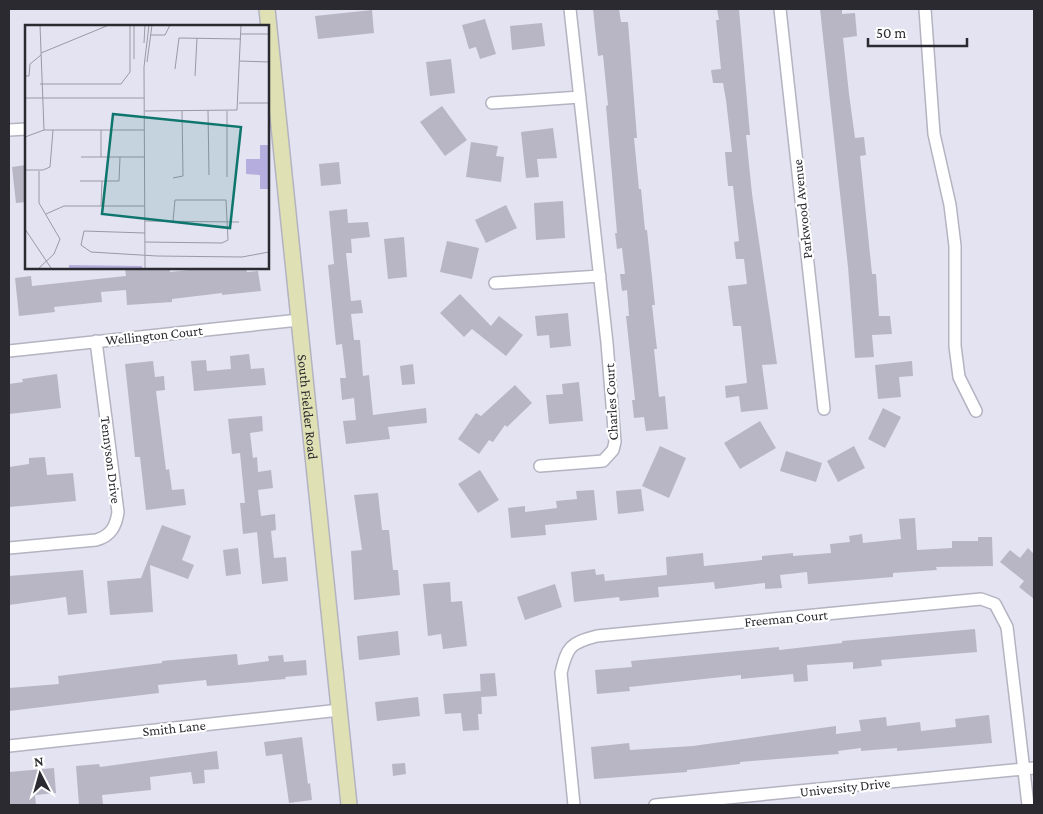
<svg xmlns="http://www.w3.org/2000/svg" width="1043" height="814" font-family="'Crimson Pro',serif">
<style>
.building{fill:#b8b6c5}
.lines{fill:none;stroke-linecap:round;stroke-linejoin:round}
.minor-casing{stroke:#b4b3c1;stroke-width:14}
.secondary-casing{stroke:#b4b3c1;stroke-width:18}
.minor{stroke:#fff;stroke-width:11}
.secondary{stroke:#dfe0b3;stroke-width:15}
.labels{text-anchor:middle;stroke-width:4.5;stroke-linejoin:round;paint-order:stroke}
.street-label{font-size:14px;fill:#2b2a30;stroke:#fff}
.inset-road{fill:none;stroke:#9a99a4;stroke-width:1}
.view{fill:#0f766e;fill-opacity:0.15;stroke:#0f766e;stroke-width:2.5}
.inset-edge{fill:none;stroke:#2b2a30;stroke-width:2.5}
</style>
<rect width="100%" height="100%" fill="#e4e3f2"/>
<path class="building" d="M593 9H619L621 22H628L637 138H634L639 189H641L645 230H647L655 305H652L657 349H654L659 397 665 396 668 429 646 431 644 417 634 418 632 400H635L626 316H629L627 290 622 291 620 274H625L622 248 617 249 615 233H617L606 106 608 105 603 55 598 56Z
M717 9H739L750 135H746L752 194 777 364 762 365 768 409 741 412 739 396 726 398 725 386 747 383 741 326H733L728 286 747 284 744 259H736L734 242 739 241 733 186H728L725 152H732L726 100 723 83H713L711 70 721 69 716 20H719Z
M820 9H842V14L855 13 857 36 843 38 849 94 855 138 864 137 866 155 860 156 872 274H876L879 316H890L892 334 872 335 874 357 855 358 848 267Z
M372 10 374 33 318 39 315 16Z
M485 19 496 54 480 59 476 47 469 49 462 25Z
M542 23 545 46 512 50 510 26Z
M451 59 455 93 430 96 426 62Z
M442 106 467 140 445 156 420 122Z
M553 128 557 158 537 159 539 177 526 178 521 132Z
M471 142 498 146 496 156 504 157 501 182 466 177Z
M339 162 341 184 321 186 319 164Z
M26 165V202L16 203 12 167Z
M563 201 565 238 536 240 534 203Z
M506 205 517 228 486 243 475 220Z
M347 209 348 223 368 222 370 237 351 239 352 253H346L351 301 361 300 363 313 351 314 354 340H360L363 376 369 375 373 415 426 408 427 423 388 427 390 439 346 444 343 421 356 420 354 398 342 400 340 378H346L342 344 336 345 328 265 334 264 329 211Z
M404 237 407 277 388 279 384 239Z
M447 241 479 248 472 279 440 272Z
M125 268H147V270L170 269V272L208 268H212L213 270 246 268 247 272 258 271 261 291 222 295V293L172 299V302L127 305 126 290 101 292 102 302 54 307 55 312 19 316 15 278 31 276 32 286 126 276Z
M460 294 491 326 499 316 523 335 506 356 472 329 464 337 440 313Z
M568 313 571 346 550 348 549 335 537 336 535 316Z
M249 354 251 369 264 368 266 385 194 391 191 361 206 360 207 371 231 369 230 356Z
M153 361 155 377 164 376 165 390 156 391 166 470 169 469 172 490 184 489 186 505 146 510 140 457H135L125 364Z
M912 361 913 376 899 377 901 397 878 399 875 365Z
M413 364 415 384 402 385 400 366Z
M57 374 61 408 9 414V384L23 382 22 379Z
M579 382 583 421 549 424 546 395 563 394 562 384Z
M515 385 532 403 507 427 505 425 493 442 489 440 479 454 458 439 476 413 481 416Z
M883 408 901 417 885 448 868 439Z
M262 416 263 431 250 433 253 458 257 457 258 472 271 470 273 488 258 490 261 516 275 514 276 530 271 531 274 558 286 557 288 581 262 584 257 532 243 534 240 503H245L240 453 232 454 228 419Z
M760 421 776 448 740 469 724 443Z
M660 446 686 458 669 498 642 486Z
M854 446 865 468 838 482 827 461Z
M786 451 822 463 816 482 780 471Z
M45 457 47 475 73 473 76 501 9 507V467L29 464V458Z
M480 470 499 500 478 513 458 484Z
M641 489 644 511 618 514 616 491Z
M594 490 597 520 545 525 546 535 511 538 508 508 525 506V512L557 508 556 501 577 499 576 491Z
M378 493 382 530H389L393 570H398L400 595 354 600 351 551 362 550 354 495Z
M915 518 917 550 952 548V541H978V537H992L993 566 936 567 937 570 893 573V577L808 584 807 572 780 575 782 588 765 589V583L715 589 714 582 658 587 659 597 620 601 619 597 574 602 571 572 595 569 596 575 604 574 605 581 667 575 666 557 703 553 704 566 762 560V556L793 553V556L831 553 830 544 850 542 849 536 862 534 863 543 901 539 899 519Z
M162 525 191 536 182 560 194 565 188 579 150 565 153 612 110 615 107 581 141 578Z
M238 548 241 574 226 576 223 550Z
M1028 548 1034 554V599L1019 587 1024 581 1000 562 1010 550 1020 558Z
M83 570 87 613 68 615 66 597 9 605V576Z
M450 582 451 602 462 601 467 646 443 649 441 634 428 636 423 584Z
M555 584 562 607 525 620 517 597Z
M975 629 977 652 881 660 882 666 853 669V662L807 665 808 681 794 682 793 674 741 679V675L629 687 630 691 597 694 595 670 632 667 631 661 779 647V650L842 643V641Z
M398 631 400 655 359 660 357 636Z
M237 654 238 665 269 661 268 656 283 655 284 662 306 660 307 675 285 677 286 679 207 686 206 680 158 685 159 693 9 711V688L59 684 58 676 162 663V661Z
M495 673 497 696 481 697 480 674Z
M481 691 482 714H478L479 730 463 731 461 713 445 714 443 694Z
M418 697 420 716 377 721 375 702Z
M989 715 992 743 897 751V748L861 751V748L838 751 839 754 740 762V764L687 770V772L594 779 591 747 629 743 630 750 693 746 836 726V734L861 731 859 720 886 717 887 726 920 722 921 731 956 727 955 719Z
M302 737 308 784 310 783 312 800 289 803 282 754 266 756 264 742Z
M217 751 219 769 204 770 205 783 193 784 191 772 150 777 151 790 102 795 103 805H79L76 766 99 764 100 767Z
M405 763 406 774 393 776 392 764Z
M54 768 56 793 35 795 36 805H9V772Z"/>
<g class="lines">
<g class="minor-casing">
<path id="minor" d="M780 9 824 409
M925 9 934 134 950 205 955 246V346L959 377 976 411
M492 103 580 97
M9 130 26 129
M495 283 600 276
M9 351 299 320
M540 466 603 461 613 450 615 442 607 343 570 9
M9 548 96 540C111 536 116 526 118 512L96 341
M9 746 340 710
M574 805 561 673C567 647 570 643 597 636L981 599 995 604 1007 627 1028 805
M655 805 1034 768"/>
</g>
<g class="secondary-casing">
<g id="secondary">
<path id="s1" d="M267 9 349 805"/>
</g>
</g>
<use href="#minor" class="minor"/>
<use href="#secondary" class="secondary"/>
</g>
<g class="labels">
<g class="street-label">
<text transform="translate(802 209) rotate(-96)" y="5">Parkwood Avenue</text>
<text transform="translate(154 335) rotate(-6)" y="5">Wellington Court</text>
<text transform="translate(611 402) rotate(-93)" y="5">Charles Court</text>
<text dy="5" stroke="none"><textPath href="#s1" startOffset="400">South Fielder Road</textPath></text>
<text transform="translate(111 460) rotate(83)" y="5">Tennyson Drive</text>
<text transform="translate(786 618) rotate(-5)" y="5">Freeman Court</text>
<text transform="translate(174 728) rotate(-6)" y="5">Smith Lane</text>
<text transform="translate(845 787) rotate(-6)" y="5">University Drive</text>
</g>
</g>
<g transform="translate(25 25)">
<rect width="244" height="244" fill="#e4e3f2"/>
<path d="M235 120H244V164H235V150L221 149V134H235ZM44 240 117 241V243H44Z" fill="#b4addd"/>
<path class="inset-road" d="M15 0 19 105M216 9H244M126 10H140L145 0M119 18 120 0M16 28 84 0M109 34V0M215 36 244 37M122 37 127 0M150 44 154 13 216 14M0 51H4L5 39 16 30M170 51 172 13M15 59H96L105 47V0M0 73H119M214 78H244M120 86 212 85 216 0M183 86 184 150M202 86V152M0 112 19 105H119M56 132H119M76 132V105M0 145H18L25 142 28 105M148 153 158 151 157 86M55 156H94L95 132M76 181 77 156M21 189 39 181H120M120 196 214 197M0 204 26 243M120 208 59 206 56 220 66 227 132 231 217 232 244 227M120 217 197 218 203 215 201 175H150L148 196M14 243 29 229 35 214 14 178V146M120 243 119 42 124 0"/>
<path class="view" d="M88 89 216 102 205 203 77 189Z"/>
<rect width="244" height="244" class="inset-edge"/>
</g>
<rect width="1043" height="814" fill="none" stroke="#2b2a30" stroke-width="20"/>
<g transform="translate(40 774) rotate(354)" stroke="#ffffff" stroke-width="4" paint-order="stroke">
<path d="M0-4L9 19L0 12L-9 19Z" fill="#2b2a30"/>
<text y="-8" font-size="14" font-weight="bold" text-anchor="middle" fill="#2b2a30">N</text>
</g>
<path d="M868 38v8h99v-8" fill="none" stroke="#2b2a30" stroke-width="2.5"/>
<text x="876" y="38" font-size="15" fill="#2b2a30" stroke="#ffffff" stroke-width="4" paint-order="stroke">50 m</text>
</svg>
